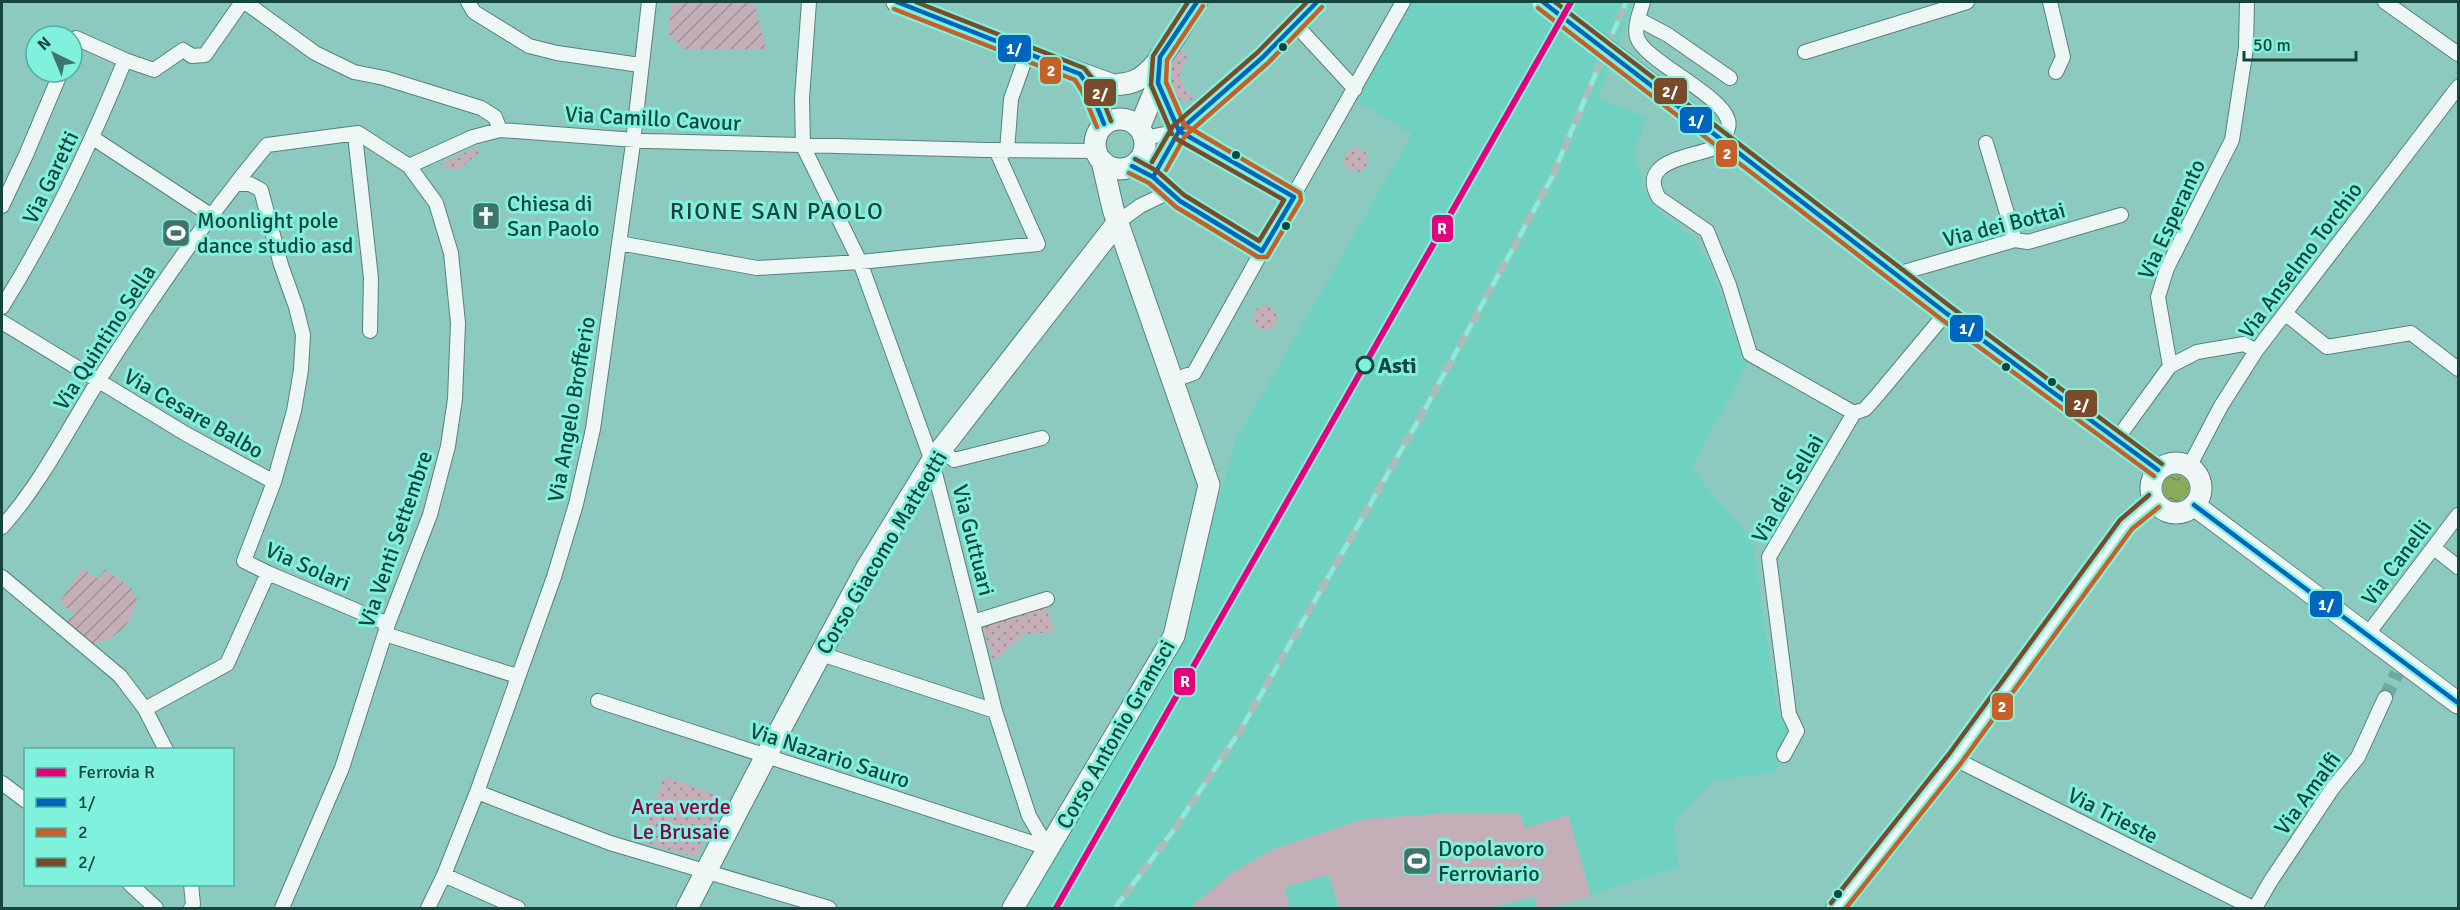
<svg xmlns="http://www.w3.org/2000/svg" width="2460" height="910" font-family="Signika,sans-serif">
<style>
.built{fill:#6fd2c1}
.grass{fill:url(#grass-dots)}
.garden{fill:url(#garden-furrows)}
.pitch{fill:#c4aeb8}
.water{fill:url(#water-ripples)}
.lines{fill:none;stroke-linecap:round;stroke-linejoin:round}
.street-tunnel{stroke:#6ea99f;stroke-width:14;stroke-dasharray:14 7;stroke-linecap:butt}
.street-casing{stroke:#59817a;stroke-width:16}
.primary-casing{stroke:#59817a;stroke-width:23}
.street{stroke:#eef7f5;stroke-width:14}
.primary{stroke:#eef7f5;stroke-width:21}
.rail-casing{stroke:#abbcb9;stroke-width:7}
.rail{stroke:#80f1dd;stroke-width:4.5;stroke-dasharray:14;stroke-linecap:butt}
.primary-bridge-casing{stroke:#59817a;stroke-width:23;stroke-linecap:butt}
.primary-bridge{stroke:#eef7f5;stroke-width:21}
.bus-1-casing{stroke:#80f1dd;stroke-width:9}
.bus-2-casing{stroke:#80f1dd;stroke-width:9}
.bus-3-casing{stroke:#80f1dd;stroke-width:9}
.bus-1{stroke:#0065bd;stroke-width:4.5}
.bus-2{stroke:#c65f28;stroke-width:4.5}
.bus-3{stroke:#7a4b2a;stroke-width:4.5}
.rail-1-casing{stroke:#80f1dd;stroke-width:10}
.rail-1{stroke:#e5007d;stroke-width:6}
.bus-dot{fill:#14463e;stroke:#80f1dd;stroke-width:2}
.stop-dot{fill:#80f1dd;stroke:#14463e;stroke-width:3}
.labels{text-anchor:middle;stroke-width:6;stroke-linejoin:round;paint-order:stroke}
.street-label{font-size:22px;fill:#14463e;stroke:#80f1dd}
.poi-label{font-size:22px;fill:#14463e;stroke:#80f1dd;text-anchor:start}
.stop-label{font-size:22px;font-weight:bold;fill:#14463e;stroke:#80f1dd;text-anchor:start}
.park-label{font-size:22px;fill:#8c0447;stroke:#80f1dd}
.neighbourhood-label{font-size:24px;letter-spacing:1.5px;fill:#1e423b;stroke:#80f1dd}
.line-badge{stroke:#80f1dd;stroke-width:2}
.badge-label{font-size:16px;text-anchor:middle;font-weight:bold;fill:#fff}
</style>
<defs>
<pattern id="grass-dots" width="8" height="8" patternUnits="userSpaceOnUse" patternTransform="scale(1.5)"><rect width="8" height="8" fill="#c4aeb8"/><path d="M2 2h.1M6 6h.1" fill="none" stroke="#9e8f97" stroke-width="1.8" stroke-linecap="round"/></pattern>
<pattern id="garden-furrows" width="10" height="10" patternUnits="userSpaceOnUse" patternTransform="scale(1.5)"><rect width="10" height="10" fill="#c4aeb8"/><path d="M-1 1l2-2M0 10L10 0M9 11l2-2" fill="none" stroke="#9e8f97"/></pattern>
<pattern id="water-ripples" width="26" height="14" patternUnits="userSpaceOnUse" patternTransform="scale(1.5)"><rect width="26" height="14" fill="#88aa5a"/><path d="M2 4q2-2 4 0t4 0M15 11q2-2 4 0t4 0" fill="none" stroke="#6e8c4c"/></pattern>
</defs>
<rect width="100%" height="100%" fill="#8ccabf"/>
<path class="built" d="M1410 2H1634L1598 98 1647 118 1634 151 1646 194 1665 217 1692 236 1709 263 1743 358 1748 362 1691 469 1752 539 1777 710 1787 726V735L1777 752V772L1712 781 1678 817 1674 824 1679 867 1549 908H1027L1174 651 1236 440 1412 134 1355 100Z"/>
<path class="grass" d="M1178 48 1188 56 1179 75 1185 90 1196 98C1176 108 1167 89 1164 72Z
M478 147 480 152 457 171 440 164Z
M1344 160a12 12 0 1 1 24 0a12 12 0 1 1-24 0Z
M1253 318a12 12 0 1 1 24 0a12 12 0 1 1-24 0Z
M1046 607 1055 632 1025 634 993 661 983 627Z
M664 776 725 798 696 857 641 842Z"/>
<path class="garden" d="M672 2H754L766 49H685L668 34Z
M82 568 98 579 105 569 131 588 137 599C132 624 117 640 91 644L65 625 74 614 60 602Z"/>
<path class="pitch" d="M1520 813 1525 828 1568 815 1591 896 1549 908H1537L1534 897 1488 908H1339L1329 875 1284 887 1290 908H1189L1233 872 1274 849 1364 819 1437 814Z"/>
<path class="water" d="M2163 488a13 13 0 1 1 26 0a13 13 0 1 1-26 0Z"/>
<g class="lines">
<path class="street-tunnel" d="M2385 698 2397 673"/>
<g class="street-casing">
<path id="street" d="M245 2 315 53 354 72 384 78 481 108 495 117 500 130
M468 2 474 12 529 46 557 53 640 65
M809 2 802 98 803 146 860 262 932 461 995 711 1029 816 1048 848
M1643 2C1640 12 1634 26 1637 37 1643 60 1721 94 1728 120 1731 130 1720 146 1711 149 1690 157 1637 161 1659 198L1707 231 1729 285 1750 354 1854 413
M2050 2 2063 57 2056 72
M2385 2 2458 54
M1638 19 1668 35 1730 78
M1295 24 1355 89
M72 47 76 38 125 60 154 70 183 50 192 56 205 55 242 2
M1805 52 1967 2
M93 138 212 216
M1145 138 1179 131 1294 197
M1986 143 2015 240
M356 144 371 278 370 331
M1007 151 1011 99 1027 54
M409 166 473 137 500 130 649 141 987 150 1096 151
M1132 166 1153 177 1180 201 1262 251 1403 2
M1153 177 1179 131 1263 57 1317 2
M237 184H250L261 190 281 265 296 307 303 335 301 370 294 411 274 482 244 561 268 573 388 624
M2 206 26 155 61 72
M1118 222 1140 206 1169 192
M619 243 757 268 860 262 1038 244 996 150
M1897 274 2015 240 2028 242 2121 215
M2 307C51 229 90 146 125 60
M2286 314 2327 347 2411 333 2458 369
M2 322 186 434 274 482
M2170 366 2197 352 2244 344 2256 351
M1173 380 1194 373 1262 251
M2117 439 2170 366 2158 297 2167 268 2232 140 2246 48 2247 2
M940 449 954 460 1042 438
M2189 467 2221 406 2256 351 2458 87
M2 527C40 485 67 431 97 383 149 301 205 220 267 145L358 133 409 166 436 203 451 253 458 323 455 399 448 446 430 515 388 624 342 768 282 908
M2434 548 2458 567
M2 577 120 676 145 709 166 750
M973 622 1047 599
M385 634 517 676
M2367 635 2458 515
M821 654 995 711
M598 701 1048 848
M145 709 227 664 268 573
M1784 755 1797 731 1789 714 1769 557 1854 413 1865 409 1875 398 1946 313
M1955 759 2253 908
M2 783 26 801
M477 792 610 843 829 908
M444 875 518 908
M130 884 156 908
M191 908 193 904 191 884
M428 908 444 875 477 792 554 577 576 504 593 429 632 151 649 2
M2255 908 2270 882 2332 789 2358 757 2385 698"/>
</g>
<g class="primary-casing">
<path id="primary" d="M897 2 1027 54 1113 85C1122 84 1132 84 1140 78 1162 64 1182 24 1197 2
M1625 64 1946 313 2158 470
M1080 74 1089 87 1104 124
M1095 144a25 25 0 1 1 50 0a25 25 0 1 1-50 0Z
M1140 126 1158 83 1160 57
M2151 488a25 25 0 1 1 50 0a25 25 0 1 1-50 0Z
M2194 505 2458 703
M687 908 766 756 866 569 932 461 1118 222
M1013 908 1174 636 1209 485 1113 209 1102 161
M1837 908 1955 759 2126 524 2154 501"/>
</g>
<use href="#street" class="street"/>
<use href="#primary" class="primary"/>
<g class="rail-casing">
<path id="rail" d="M1115 908 1173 831 1240 731 1426 407 1552 177 1626 2"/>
</g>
<use href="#rail" class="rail"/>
<g class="primary-bridge-casing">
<path id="primary-bridge" d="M1543 2 1625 64"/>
</g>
<use href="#primary-bridge" class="primary-bridge"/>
<g class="bus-1-casing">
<path id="bus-1" d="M897 2 1080 74 1089 87 1104 124
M1543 2 1946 313 2158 470
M1179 131 1158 83 1160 57 1197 2
M1179 131 1294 197
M1132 166 1153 177 1180 201 1262 251 1294 197
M1153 177 1179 131 1263 57 1317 2
M2194 505 2458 703"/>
</g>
<g class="bus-2-casing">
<path id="bus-2" d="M1538 8 1941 319 2154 476
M894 9 1075 80 1082 91 1097 127
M1186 128 1166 82 1167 60 1203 6
M1166 170 1185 136 1268 63 1322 7
M1129 173 1149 183 1176 207 1258 257H1267L1301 200 1300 193 1183 124
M1846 908 1961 763 2132 529 2159 507"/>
</g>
<g class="bus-3-casing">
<path id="bus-3" d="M916 2 1084 68 1096 83 1111 121
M1555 2 1951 307 2162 464
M1172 134 1151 85 1153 56 1188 2
M1135 159 1157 171 1184 195 1259 241 1284 200 1175 138
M1152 162 1173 126 1258 52 1307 2
M1831 903 1949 754 2120 520 2149 495"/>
</g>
<use href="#bus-1" class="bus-1"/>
<use href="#bus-2" class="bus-2"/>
<use href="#bus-3" class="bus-3"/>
<g class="rail-1-casing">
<path id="rail-1" d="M1056 908 1571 2"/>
</g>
<use href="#rail-1" class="rail-1"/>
</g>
<defs>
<g id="church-square" transform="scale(1.5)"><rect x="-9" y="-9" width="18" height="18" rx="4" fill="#3e746b" stroke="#80f1dd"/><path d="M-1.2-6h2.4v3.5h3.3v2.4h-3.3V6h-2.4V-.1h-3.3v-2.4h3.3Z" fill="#fff"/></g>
<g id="stadium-square" transform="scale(1.5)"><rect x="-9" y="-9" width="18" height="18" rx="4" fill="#3e746b" stroke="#80f1dd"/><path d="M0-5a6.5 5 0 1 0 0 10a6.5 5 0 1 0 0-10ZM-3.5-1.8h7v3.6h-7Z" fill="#fff"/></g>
</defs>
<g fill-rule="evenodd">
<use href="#church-square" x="486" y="216"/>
<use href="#stadium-square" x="176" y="233"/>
<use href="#stadium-square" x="1417" y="861"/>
</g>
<g class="bus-dot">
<circle cx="1283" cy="47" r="5"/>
<circle cx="1236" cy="155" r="5"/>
<circle cx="1286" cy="226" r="5"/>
<circle cx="2006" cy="367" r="5"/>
<circle cx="2052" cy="382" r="5"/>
<circle cx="1838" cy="894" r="5"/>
</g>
<circle class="stop-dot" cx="1365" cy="365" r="8"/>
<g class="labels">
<g class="street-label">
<text transform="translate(653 118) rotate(3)" y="8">Via Camillo Cavour</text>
<text transform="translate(50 177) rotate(-64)" y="8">Via Garetti</text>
<text transform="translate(2171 219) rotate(-65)" y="8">Via Esperanto</text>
<text transform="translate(2004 224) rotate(-14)" y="8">Via dei Bottai</text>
<text transform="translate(2300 260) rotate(-53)" y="8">Via Anselmo Torchio</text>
<text transform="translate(104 337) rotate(-57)" y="8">Via Quintino Sella</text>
<text transform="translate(571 409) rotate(-80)" y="8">Via Angelo Brofferio</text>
<text transform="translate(194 413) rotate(30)" y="8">Via Cesare Balbo</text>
<text transform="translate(1787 488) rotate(-60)" y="8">Via dei Sellai</text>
<text transform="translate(395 539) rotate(-71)" y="8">Via Venti Settembre</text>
<text transform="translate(974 540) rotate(76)" y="8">Via Guttuari</text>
<text transform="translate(881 552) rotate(-59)" y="8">Corso Giacomo Matteotti</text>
<text transform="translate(2396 562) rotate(-53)" y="8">Via Canelli</text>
<text transform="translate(308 566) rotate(24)" y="8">Via Solari</text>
<text transform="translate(1115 734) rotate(-60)" y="8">Corso Antonio Gramsci</text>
<text transform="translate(830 755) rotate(18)" y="8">Via Nazario Sauro</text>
<text transform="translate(2307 793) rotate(-54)" y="8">Via Amalfi</text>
<text transform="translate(2113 815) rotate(27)" y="8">Via Trieste</text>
</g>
<g class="poi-label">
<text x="507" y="211">Chiesa di<tspan x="507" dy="25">San Paolo</tspan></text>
<text x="197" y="228">Moonlight pole<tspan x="197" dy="25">dance studio asd</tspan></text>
<text x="1438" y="856">Dopolavoro<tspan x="1438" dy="25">Ferroviario</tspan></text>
</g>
<g class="stop-label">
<text x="1378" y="373">Asti</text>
</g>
<g class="park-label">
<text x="681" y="814">Area verde<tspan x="681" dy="25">Le Brusaie</tspan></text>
</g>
<g class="neighbourhood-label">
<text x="777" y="219">RIONE SAN PAOLO</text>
</g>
</g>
<g class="line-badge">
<rect x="997" y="34" width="35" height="29" rx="6" fill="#0065bd"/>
<rect x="1039" y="56" width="23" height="29" rx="6" fill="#c65f28"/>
<rect x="1653" y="77" width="35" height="28" rx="6" fill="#7a4b2a"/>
<rect x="1083" y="78" width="34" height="29" rx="6" fill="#7a4b2a"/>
<rect x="1679" y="106" width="34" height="28" rx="6" fill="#0065bd"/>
<rect x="1715" y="139" width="23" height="29" rx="6" fill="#c65f28"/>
<rect x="1431" y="214" width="23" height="29" rx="6" fill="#e5007d"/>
<rect x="1949" y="314" width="35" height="29" rx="6" fill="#0065bd"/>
<rect x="2064" y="389" width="34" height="29" rx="6" fill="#7a4b2a"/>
<rect x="2309" y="590" width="34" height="28" rx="6" fill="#0065bd"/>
<rect x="1173" y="667" width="23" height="29" rx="6" fill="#e5007d"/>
<rect x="1991" y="692" width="23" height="29" rx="6" fill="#c65f28"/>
</g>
<g class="badge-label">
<text x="1014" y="54">1/</text>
<text x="1051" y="76">2</text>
<text x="1670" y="97">2/</text>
<text x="1100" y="99">2/</text>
<text x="1696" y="126">1/</text>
<text x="1727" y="159">2</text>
<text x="1442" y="234">R</text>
<text x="1967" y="334">1/</text>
<text x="2081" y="410">2/</text>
<text x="2326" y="610">1/</text>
<text x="1185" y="687">R</text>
<text x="2002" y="712">2</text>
</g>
<rect width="2460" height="910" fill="none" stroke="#14463e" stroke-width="6"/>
<rect x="24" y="748" width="210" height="138" fill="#80f1dd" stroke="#55ad9d" stroke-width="1.5"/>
<rect x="36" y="768" width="30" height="9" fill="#e5007d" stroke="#55ad9d" stroke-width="1.5"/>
<text x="78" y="778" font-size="18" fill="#14463e">Ferrovia R</text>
<rect x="36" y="798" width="30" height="9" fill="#0065bd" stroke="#55ad9d" stroke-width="1.5"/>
<text x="78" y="808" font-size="18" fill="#14463e">1/</text>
<rect x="36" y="828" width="30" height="9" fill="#c65f28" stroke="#55ad9d" stroke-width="1.5"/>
<text x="78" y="838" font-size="18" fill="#14463e">2</text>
<rect x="36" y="858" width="30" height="9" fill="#7a4b2a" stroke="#55ad9d" stroke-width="1.5"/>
<text x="78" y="868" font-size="18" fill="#14463e">2/</text>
<g transform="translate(54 54) rotate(317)"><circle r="28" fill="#80f1dd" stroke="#55ad9d" stroke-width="1.5"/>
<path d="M0-4.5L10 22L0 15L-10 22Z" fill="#3e746b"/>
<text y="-9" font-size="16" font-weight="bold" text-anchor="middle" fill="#14463e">N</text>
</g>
<path d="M2244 51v9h112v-9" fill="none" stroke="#14463e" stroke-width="3"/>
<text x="2253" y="51" font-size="18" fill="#14463e" stroke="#80f1dd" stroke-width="4.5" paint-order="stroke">50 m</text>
</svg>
